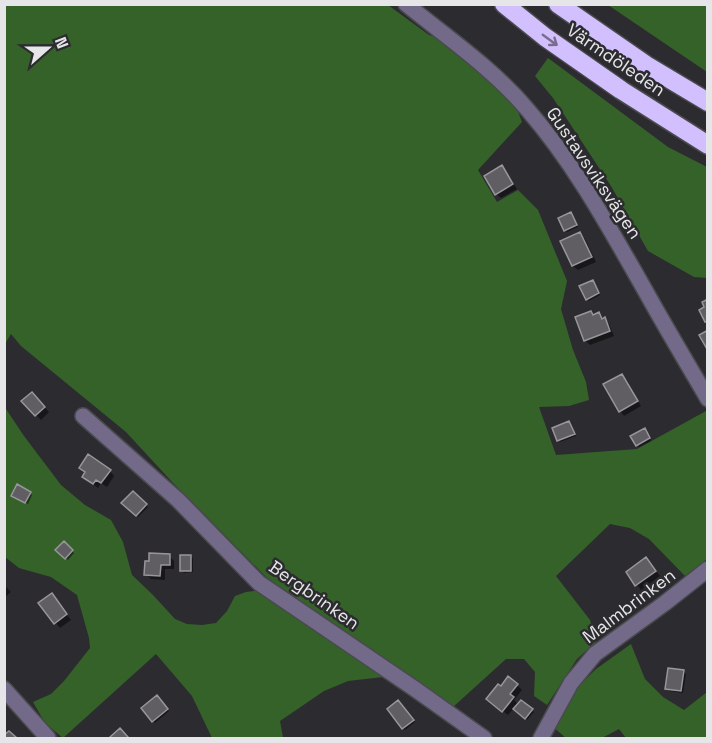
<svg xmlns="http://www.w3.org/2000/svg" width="712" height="743" font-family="'Space Grotesk',sans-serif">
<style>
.green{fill:#356229}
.shadow{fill:#0007}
.building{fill:#605e63;stroke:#98969b;stroke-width:1.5}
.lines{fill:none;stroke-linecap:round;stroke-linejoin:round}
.minor-casing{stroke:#4a4a4e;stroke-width:18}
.highway-casing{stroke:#4a4a4e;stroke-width:21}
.minor{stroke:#736989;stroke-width:15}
.highway{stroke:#d2bffd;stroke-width:18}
.oneway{stroke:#776e8c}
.labels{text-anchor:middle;stroke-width:5;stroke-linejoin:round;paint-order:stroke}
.street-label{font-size:18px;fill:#e6e6e9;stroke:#2c2c30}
</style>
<rect width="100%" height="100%" fill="#2c2c30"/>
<path class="green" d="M5 5H388L429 35 442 39 496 86 517 109 522 122 478 170 497 202 518 190 538 210 567 281 561 309 573 350 586 382 589 400 569 406 539 407 556 455 637 449 706 411 708 414 707 559 685 576 649 539 630 528 610 524 556 576 590 620 597 641 577 659 547 705 534 696 535 672 524 659H506L453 707 398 669 383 677 348 681 324 691 280 721 283 738H212L192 696 156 654 63 738 45 723 33 702 51 694 64 681 90 648 89 638 77 595 51 577 19 568 5 557 4 406 24 436 61 485 85 505 111 520 123 542 132 575 153 595 175 619 187 624 202 625 216 623 227 611 235 596 246 592 261 590 267 578 174 484 126 432 21 346 11 334 5 344Z
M608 5H707V72Z
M548 58 668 147 707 167V278L694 277 648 251 611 186 553 98 535 76Z
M631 644 645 679 663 697 684 710 707 692V738H626L619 729 602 738H566L552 726 573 692 596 669Z"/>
<path class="shadow" d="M502 167 506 172 517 189 501 198 496 194Z
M571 213 578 227 567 232 565 230Z
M580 234 585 239 596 262 578 270 573 266 562 242Z
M594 284 600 295 589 301 587 299Z
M591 313 594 316 599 314 609 324 614 336 590 345 585 340Z
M622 376 627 380 641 406 624 416 620 411Z
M32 394 49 412 41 420 23 401Z
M569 423 576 436 560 442 554 429Z
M646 432 651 441 639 447 632 437Z
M110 471 114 476 107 487 101 483 98 488 89 481Z
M30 493 32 495 28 504 15 498Z
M133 493 148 507 138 517 124 502Z
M64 544 74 553 68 560 58 550Z
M169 556 174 561V569H165V580L151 579 146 574Z
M190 556 193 558V572L184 573 182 571Z
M646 559 660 576 641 590 628 572Z
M4 585 11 592 4 598Z
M56 600 71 620 60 628 40 604Z
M684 672 686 674 683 693 669 691 667 689Z
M517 685 522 690 514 700 519 705 521 702 534 712 527 720 514 708 508 715 493 703 501 688Z
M157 697 169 711 155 723 143 708Z
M398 702 415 722 405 730 389 710Z"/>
<path class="building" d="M502 165 513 184 495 195 484 176Z
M571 212 577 225 564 231 558 218Z
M580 232 592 257 572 266 560 241Z
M593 280 599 293 586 300 579 286Z
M708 299V321L705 322 699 310 704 307 702 302Z
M591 311 593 315 599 312 602 319 605 317 610 331 584 341 575 317Z
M708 330V349H707L699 335Z
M622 374 638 401 619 412 603 384Z
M32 392 45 407 35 416 21 401Z
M569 421 575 434 557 441 552 428Z
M645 428 650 438 636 446 630 436Z
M88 454 111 470 101 483 96 480 93 484 82 477 85 472 79 468Z
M17 484 31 492 25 503 11 496Z
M133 491 147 504 136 516 121 503Z
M64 541 73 550 65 559 55 550Z
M149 553 170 554V565H161L160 576 144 575 145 561H149Z
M180 555H191V571H180Z
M646 557 656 571 635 586 626 572Z
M52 593 67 614 54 624 38 603Z
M668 668 684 670 681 691 665 689Z
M508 676 518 684 510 694 514 697 502 712 486 699 498 684 501 686Z
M157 695 168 709 152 722 141 708Z
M398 700 414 720 402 729 387 709Z
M521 700 533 709 525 719 513 709Z
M120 728 128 737 126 738H112L110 737Z
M9 731 17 738H4V735Z"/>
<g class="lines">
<g class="minor-casing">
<path id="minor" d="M406 4C448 38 492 68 527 109 575 164 610 229 646 292 666 328 687 363 708 399
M83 416 178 500 259 583 415 689 484 738
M4 689 48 738
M541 738 571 683 595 654 665 603 708 569"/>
</g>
<g class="highway-casing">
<path id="highway" d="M504 4 545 37 621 90 708 145
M558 4 646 65 708 102"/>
</g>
<use href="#minor" class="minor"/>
<use href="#highway" class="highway"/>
</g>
<defs><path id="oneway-shaft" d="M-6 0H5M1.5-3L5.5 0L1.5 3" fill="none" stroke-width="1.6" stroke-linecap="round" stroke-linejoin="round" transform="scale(1.5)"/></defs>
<use class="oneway" href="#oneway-shaft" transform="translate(550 40) rotate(36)"/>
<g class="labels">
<g class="street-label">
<text transform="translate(616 60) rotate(34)" y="6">Värmdöleden</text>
<text transform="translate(594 173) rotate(56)" y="6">Gustavsviksvägen</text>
<text transform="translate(314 595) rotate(35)" y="6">Bergbrinken</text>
<text transform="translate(629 606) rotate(-37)" y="6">Malmbrinken</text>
</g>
</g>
<rect width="712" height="743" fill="none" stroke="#e6e6e9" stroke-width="12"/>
<g transform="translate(48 48) rotate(69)" stroke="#2c2c30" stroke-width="4.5" paint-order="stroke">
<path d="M0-4.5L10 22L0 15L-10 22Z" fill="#e6e6e9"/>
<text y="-9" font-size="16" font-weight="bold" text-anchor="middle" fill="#e6e6e9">N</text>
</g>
</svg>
